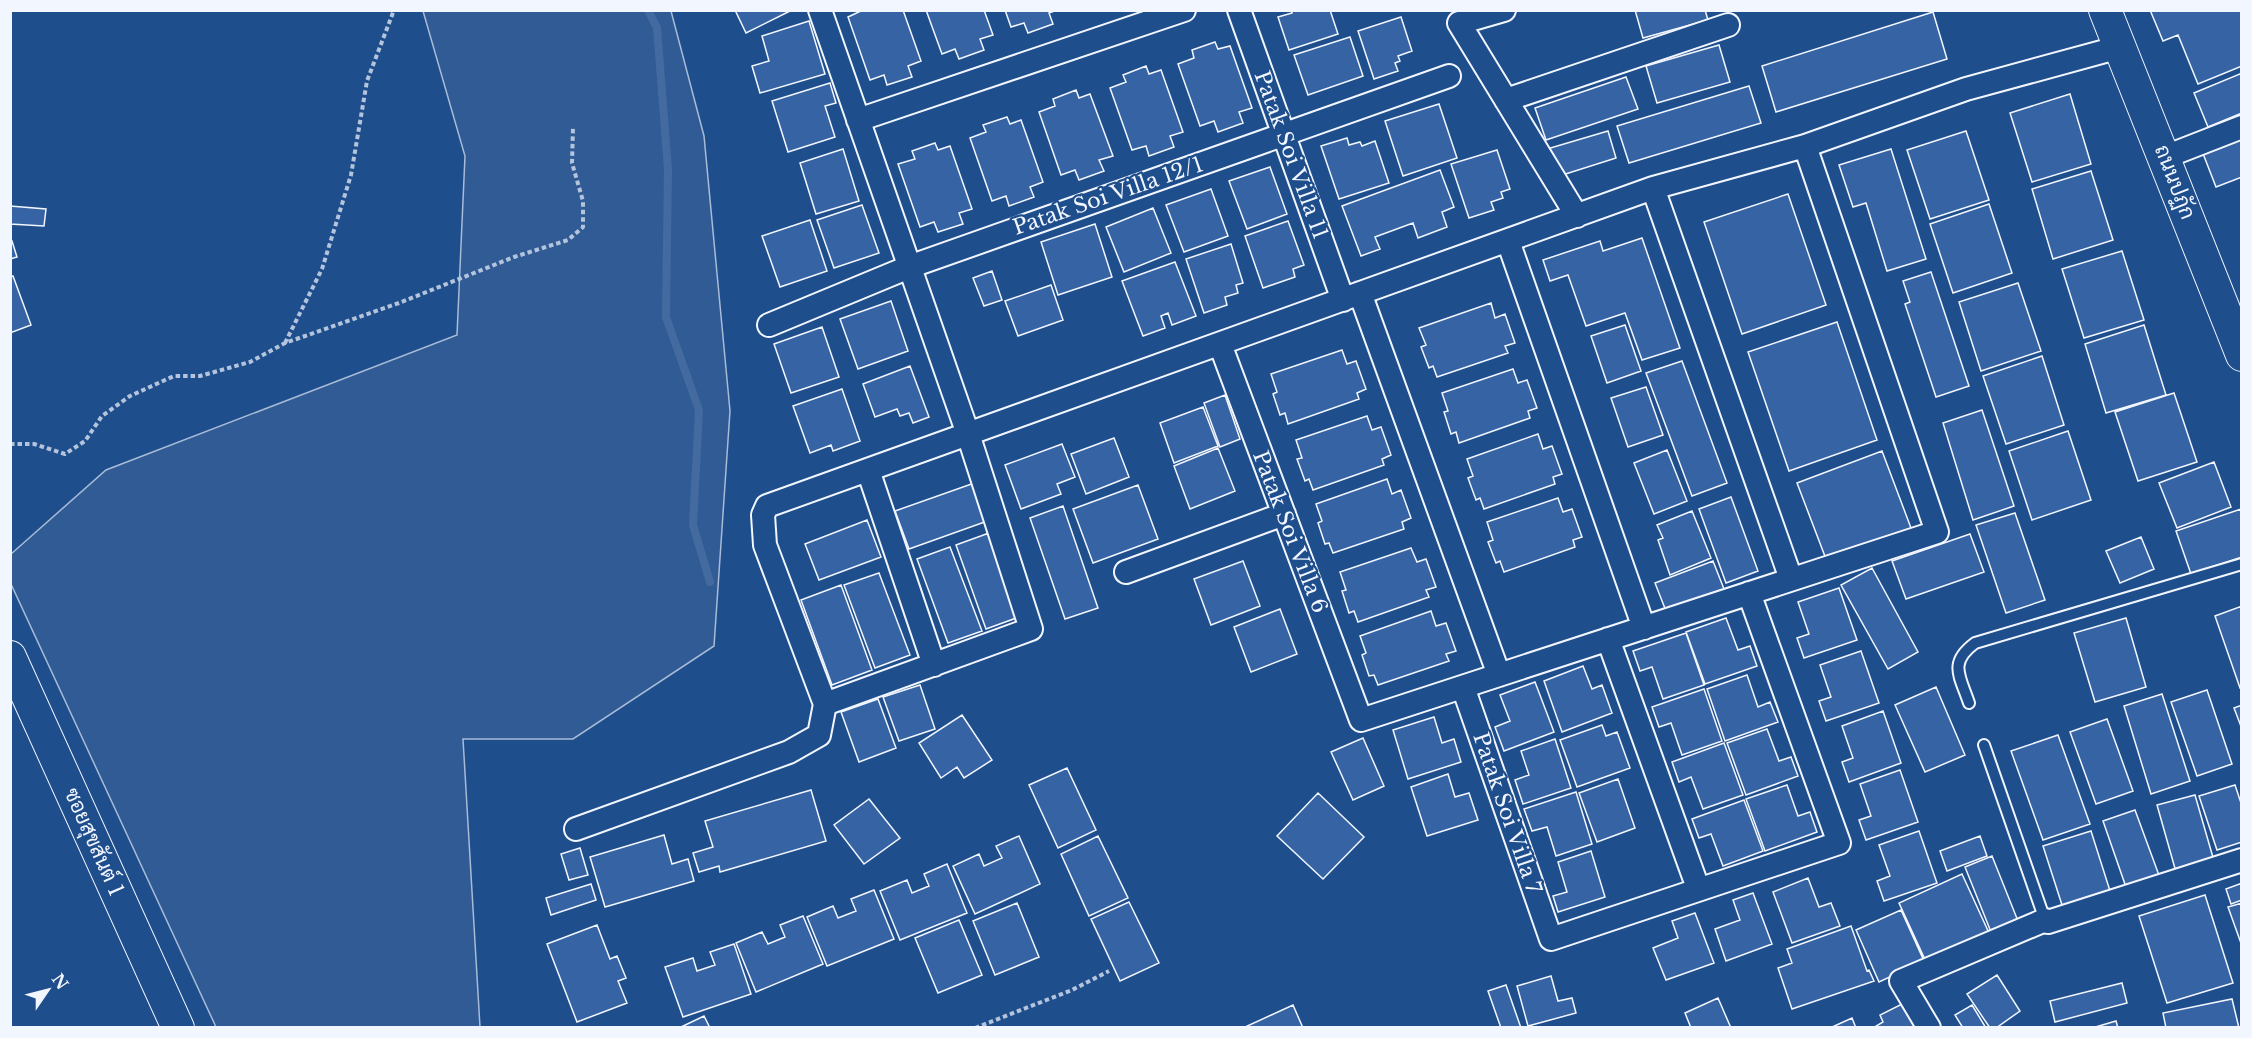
<svg xmlns="http://www.w3.org/2000/svg" width="2252" height="1038" font-family="'Libre Baskerville',Sarabun,serif">
<style>
.built{fill:#305b95;stroke:#a8bbd7;stroke-width:1.5}
.lines{fill:none;stroke-linecap:round;stroke-linejoin:round}
.stream{stroke:#446ba0;stroke-width:8}
.building{fill:#3563a3;stroke:#f2f6ff;stroke-width:1.5}
.lane-casing{stroke:#f2f6ff;stroke-width:14}
.street-casing{stroke:#f2f6ff;stroke-width:26}
.secondary-casing{stroke:#f2f6ff;stroke-width:34}
.path{stroke:#b3c4dc;stroke-width:4;stroke-dasharray:4.5 3;stroke-linecap:butt}
.lane{stroke:#1f4e8c;stroke-width:10}
.street{stroke:#1f4e8c;stroke-width:22}
.secondary{stroke:#1f4e8c;stroke-width:32}
.labels{text-anchor:middle;stroke-width:4.5;stroke-linejoin:round;paint-order:stroke}
.street-label{font-size:21px;fill:#f2f6ff;stroke:#1f4e8c}
</style>
<rect width="100%" height="100%" fill="#1f4e8c"/>
<path class="built" d="M423 11H671L704 136 730 411 714 646 573 739H463L480 1027H216L11 584V554L106 470 457 335 465 156Z"/>
<g class="lines">
<path class="stream" d="M648 10 657 28 668 169 666 317 699 410 693 525 710 582"/>
</g>
<path class="building" d="M735 10H792L746 33Z
M863 10H903L921 61 908 66 912 77 887 85 884 75 870 80 848 17Z
M926 10H984L993 35 980 39 984 50 959 59 955 49 942 54Z
M1005 10H1057L1049 13 1053 24 1028 33 1024 23 1011 27Z
M1291 10H1330L1338 34 1289 50 1278 17 1292 13Z
M1635 10H1705L1708 20 1643 38Z
M2150 10H2242V66L2198 84 2178 35 2163 41Z
M1933 12 1947 59 1776 112 1762 66Z
M1401 17 1412 51 1398 56 1400 61 1395 63 1398 71 1374 79 1358 31Z
M809 21 825 74 760 93 752 66 769 61 762 36Z
M1350 37 1363 76 1308 95 1294 55Z
M1215 42 1218 49 1230 46 1252 108 1239 112 1243 123 1218 132 1214 121 1200 126 1178 64 1194 58 1192 50Z
M1719 45 1730 82 1657 103 1646 66Z
M1146 66 1149 74 1161 70 1183 132 1170 136 1174 147 1149 156 1146 146 1132 150 1110 88 1126 82 1123 75Z
M2242 73V113L2208 127 2194 93Z
M1626 77 1638 109 1546 140 1535 108Z
M830 83 836 103 825 106 835 137 788 152 772 101Z
M1749 86 1761 123 1629 163 1617 126Z
M1076 90 1079 98 1090 94 1113 156 1099 160 1104 171 1079 180 1075 170 1061 175 1039 112 1055 106 1053 99Z
M2070 94 2091 164 2032 182 2010 113Z
M1439 104 1457 158 1403 176 1385 121Z
M1007 117 1010 124 1021 120 1043 182 1030 187 1034 197 1009 206 1006 196 992 201 970 138 986 132 983 125Z
M1608 131 1616 158 1556 177 1547 149Z
M1966 131 1989 200 1930 219 1907 150Z
M2242 136V177L2216 187 2202 151Z
M1347 138 1349 145 1360 142 1362 146 1375 141 1389 183 1339 199 1321 146Z
M935 143 938 150 950 146 972 209 959 213 963 224 938 232 934 222 920 227 898 164 915 159 912 151Z
M843 149 859 201 816 214 800 163Z
M1891 149 1926 259 1887 271 1866 203 1853 207 1839 165Z
M1497 150 1510 189 1501 192 1503 198 1491 202 1494 210 1469 218 1451 164Z
M1270 167 1287 214 1247 229 1229 181Z
M1440 170 1454 207 1442 212 1447 227 1418 238 1413 223 1375 237 1380 249 1361 256 1342 206Z
M2091 171 2113 240 2053 259 2032 189Z
M1211 189 1228 236 1184 252 1166 205Z
M1788 194 1826 305 1742 334 1704 222Z
M1989 204 2012 273 1953 293 1930 224Z
M862 205 879 253 834 268 817 220Z
M10 206 46 209 44 226 10 224Z
M1153 208 1171 253 1124 272 1106 227Z
M810 220 827 271 780 287 762 236Z
M1288 221 1304 265 1293 269 1295 277 1263 288 1245 236Z
M1095 224 1112 277 1058 295 1041 242Z
M1642 238 1680 348 1642 360 1625 313 1586 326 1568 275 1550 281 1543 260 1600 241 1603 251Z
M12 241 17 257 10 259V242Z
M1231 244 1243 283 1236 285 1238 293 1225 297 1227 305 1204 313 1186 259Z
M2122 251 2144 320 2084 338 2062 269Z
M1175 262 1196 316 1172 325 1168 313 1161 316 1165 328 1143 336 1122 281Z
M992 271 1002 300 984 306 973 278Z
M1931 272 1969 386 1936 397 1905 304 1910 302 1903 281Z
M13 276 31 325 10 333V277Z
M2018 283 2041 351 1981 371 1959 302Z
M1051 285 1063 320 1018 336 1005 301Z
M891 301 908 351 858 369 840 319Z
M1491 303 1495 318 1505 314 1515 343 1505 346 1508 353 1437 377 1433 366 1429 368 1421 347 1426 345 1419 328Z
M1837 322 1877 440 1789 471 1748 352Z
M1625 325 1641 371 1607 383 1591 336Z
M2144 325 2166 395 2106 413 2085 344Z
M822 327 839 377 791 393 774 344Z
M1342 350 1347 364 1356 361 1366 389 1357 393 1359 399 1288 424 1285 413 1280 415 1273 394 1277 392 1271 374Z
M2042 356 2064 425 2006 444 1983 376Z
M1682 361 1727 483 1692 496 1646 373Z
M910 366 929 417 913 423 909 413 900 416 897 409 875 417 863 384Z
M1513 369 1518 383 1527 380 1537 408 1528 411 1530 418 1459 443 1456 432 1451 434 1444 412 1448 411 1442 393Z
M1646 387 1663 435 1628 447 1611 398Z
M842 389 860 441 833 451 831 445 810 453 793 406Z
M2174 393 2197 462 2138 481 2115 412Z
M1225 395 1240 439 1220 447 1204 403Z
M1203 407 1218 446 1174 463 1160 423Z
M1982 410 2014 506 1973 520 1943 423Z
M1367 416 1372 430 1381 427 1391 455 1382 459 1384 465 1313 490 1309 479 1305 481 1297 459 1302 458 1296 440Z
M2068 431 2091 500 2032 520 2009 451Z
M1538 434 1543 449 1552 446 1562 474 1553 477 1555 484 1484 509 1480 498 1476 500 1468 478 1473 476 1467 459Z
M1114 438 1129 477 1086 494 1071 454Z
M1062 444 1075 477 1057 484 1061 494 1021 509 1005 465Z
M1218 448 1235 491 1190 509 1174 466Z
M1667 450 1687 501 1654 514 1634 463Z
M1882 451 1911 528 1826 559 1797 483Z
M2214 462 2231 507 2177 528 2159 483Z
M1387 479 1392 494 1401 490 1411 518 1402 522 1404 529 1333 553 1329 543 1325 544 1318 523 1322 521 1316 504Z
M980 481 993 519 909 549 895 511Z
M1138 485 1158 539 1093 563 1073 509Z
M1731 497 1758 571 1726 583 1699 509Z
M1558 498 1563 512 1572 509 1582 537 1573 540 1575 547 1504 572 1500 561 1496 563 1488 542 1493 540 1487 522Z
M1063 506 1098 608 1065 619 1030 518Z
M2241 509 2242 557 2191 574 2176 531Z
M1692 511 1711 558 1670 575 1658 540 1663 538 1657 525Z
M2015 513 2045 600 2006 613 1976 525Z
M867 520 881 557 819 580 805 544Z
M989 533 1019 617 986 629 956 545Z
M1970 534 1984 572 1906 599 1892 561Z
M2141 537 2154 569 2120 583 2106 551Z
M950 547 982 631 948 643 917 559Z
M1411 548 1417 562 1426 559 1436 587 1426 590 1429 597 1358 622 1354 611 1349 613 1342 591 1346 590 1340 572Z
M1243 561 1260 606 1211 625 1194 579Z
M1713 561 1724 589 1666 611 1655 583Z
M1872 568 1918 652 1888 669 1841 585Z
M879 573 910 655 875 668 844 585Z
M841 585 872 670 832 685 801 600Z
M1839 588 1857 640 1804 658 1797 638 1809 634 1798 602Z
M2242 606V687L2240 688 2215 616Z
M1280 609 1297 654 1251 672 1234 627Z
M1431 611 1436 626 1446 623 1456 651 1446 654 1449 661 1378 685 1374 675 1369 676 1362 655 1366 653 1360 636Z
M1726 618 1738 650 1750 646 1757 666 1705 684 1686 632Z
M2126 618 2146 687 2095 702 2074 633Z
M1686 633 1704 685 1663 699 1652 667 1640 671 1633 651Z
M1861 651 1879 703 1826 721 1819 701 1831 697 1820 665Z
M1583 666 1592 689 1602 685 1612 713 1562 732 1544 681Z
M1747 675 1758 707 1770 702 1778 722 1725 741 1707 689Z
M1535 682 1554 732 1504 751 1495 727 1510 721 1500 695Z
M920 685 935 729 899 741 883 697Z
M1936 687 1965 755 1925 772 1895 705Z
M1704 689 1722 741 1682 755 1671 723 1659 727 1652 707Z
M2207 690 2232 764 2197 776 2171 702Z
M2162 694 2190 781 2151 794 2124 706Z
M878 699 896 748 859 762 841 712Z
M2242 705V729L2234 708Z
M1883 711 1901 763 1849 782 1842 762 1853 758 1842 726Z
M962 715 992 760 964 778 957 767 941 778 919 743Z
M1434 717 1442 743 1454 739 1461 762 1408 779 1393 730Z
M2107 719 2133 791 2096 804 2070 732Z
M1602 725 1606 736 1617 732 1630 768 1577 787 1560 740Z
M1767 729 1779 761 1791 757 1798 776 1746 795 1727 743Z
M2058 735 2090 824 2043 840 2011 751Z
M1363 738 1384 786 1353 800 1331 752Z
M1555 739 1571 788 1523 804 1515 780 1529 775 1521 751Z
M1724 743 1743 795 1703 809 1691 777 1679 782 1672 762Z
M1067 768 1096 830 1058 848 1029 785Z
M1900 770 1918 822 1866 840 1859 820 1871 816 1860 784Z
M1448 774 1455 797 1469 793 1478 820 1427 836 1411 787Z
M1618 779 1635 828 1597 842 1579 793Z
M1787 785 1798 816 1810 812 1817 832 1765 851 1746 799Z
M2235 785 2242 806V842L2217 850 2199 796Z
M811 790 826 841 720 872 719 866 699 872 693 853 713 847 705 821Z
M1576 792 1592 844 1556 856 1547 827 1532 831 1524 809Z
M1318 793 1364 837 1323 879 1277 836Z
M2195 795 2214 861 2176 872 2157 805Z
M869 799 900 838 864 864 834 825Z
M1744 800 1763 851 1723 866 1711 834 1699 838 1692 819Z
M2135 810 2160 878 2127 890 2103 821Z
M1919 831 1937 883 1884 901 1877 881 1890 876 1879 845Z
M2091 831 2111 894 2063 908 2043 846Z
M664 835 672 864 688 859 694 881 605 907 590 857Z
M1019 836 1040 884 975 914 953 866 979 854 984 866 1002 858 996 846Z
M1098 836 1128 898 1089 916 1061 854Z
M1980 836 1987 856 1947 871 1940 851Z
M580 848 588 875 569 880 561 854Z
M1591 851 1605 897 1558 912 1553 896 1567 892 1558 862Z
M1992 856 2020 926 1993 937 1965 867Z
M947 864 967 913 900 940 880 891 907 880 912 893 929 886 924 874Z
M1962 874 1989 933 1928 966 1899 903Z
M1808 878 1819 907 1831 903 1840 926 1792 943 1773 892Z
M2242 883V900L2231 904 2226 889Z
M591 884 596 900 551 915 546 898Z
M874 890 894 939 827 966 807 917 833 906 838 918 856 911 851 899Z
M1753 893 1772 944 1726 961 1715 929 1740 920 1733 900Z
M2205 895 2233 983 2167 1003 2139 916Z
M1129 902 1159 963 1120 981 1091 919Z
M1017 903 1039 957 995 975 973 921Z
M2242 903V946L2228 907Z
M1901 910 1924 961 1879 982 1856 930Z
M1695 913 1714 963 1666 980 1653 948 1678 938 1672 921Z
M803 916 823 964 756 992 736 943 762 932 768 944 785 937 780 925Z
M959 920 982 975 938 993 915 938Z
M597 925 610 959 617 956 626 978 618 981 627 1003 577 1022 547 944Z
M1851 926 1867 971 1869 970 1874 981 1792 1009 1778 968 1792 963 1787 949Z
M734 944 751 994 683 1017 665 967 693 958 697 971 715 965 710 952Z
M1997 975 2020 1011 1996 1028H1990L1967 994Z
M1551 976 1558 1001 1572 998 1576 1013 1528 1026 1517 986Z
M2122 983 2127 1003 2055 1022 2050 1001Z
M1506 985 1521 1028H1501L1488 991Z
M1718 998 1731 1028H1691L1685 1013Z
M2232 999 2239 1028H2166L2163 1013Z
M1908 1001 1922 1028H1873L1883 1022 1880 1015Z
M1293 1005 1303 1028H1243Z
M1972 1005 1986 1028H1963L1955 1015Z
M704 1016 710 1028H679Z
M1852 1018 1856 1028H1830Z
M2116 1021 2118 1028H2092Z"/>
<g class="lines">
<g class="lane-casing">
<path id="lane" d="M1969 703C1960 676 1948 663 1975 643L2242 564
M1984 745 2045 920"/>
</g>
<g class="street-casing">
<path id="street" d="M1239 10 1343 300
M1504 10 1459 23 1577 216
M1506 100 1728 25
M858 120 1184 10
M2165 157 2242 127
M1653 188 1791 579
M1508 241 1644 628
M1360 293 1499 675
M769 325 909 267 1449 76
M1220 344 1361 720 1937 532 1805 146
M868 470 934 665
M1126 572 1284 514
M1608 639 1698 888
M1463 687 1551 939 1839 843 1749 593
M825 704 765 545 763 515 767 506 1653 188 1805 146 1966 89 2120 47
M576 829 789 752 819 735 825 704 1031 629 968 434 820 10
M1929 1028 1901 981 2045 920 2048 922 2242 860"/>
</g>
<g class="secondary-casing">
<path id="secondary" d="M2105 10 2242 355
M10 657 178 1028"/>
</g>
<path class="path" d="M285 343 322 269 351 175 367 81 394 10
M10 444H34L65 454 85 441 102 416 130 396 174 376H200L250 362 285 343 399 303 514 257 568 240 583 227V201L572 163 573 128
M975 1028 1072 990 1109 971"/>
<use href="#lane" class="lane"/>
<use href="#street" class="street"/>
<use href="#secondary" class="secondary"/>
</g>
<g class="labels">
<g class="street-label">
<text transform="translate(1291 155) rotate(70)" y="7">Patak Soi Villa 11</text>
<text transform="translate(2175 182) rotate(69)" y="7">ถนนปฏัก</text>
<text transform="translate(1108 196) rotate(-19)" y="7">Patak Soi Villa 12/1</text>
<text transform="translate(1290 532) rotate(69)" y="7">Patak Soi Villa 6</text>
<text transform="translate(1507 813) rotate(71)" y="7">Patak Soi Villa 7</text>
<text transform="translate(94 842) rotate(66)" y="7">ซอยสุขสันต์ 1</text>
</g>
</g>
<rect width="2252" height="1038" fill="none" stroke="#f2f6ff" stroke-width="24"/>
<g transform="translate(48 990) rotate(55)" stroke="#1f4e8c" stroke-width="4.5" paint-order="stroke">
<path d="M0-4.5L10 22L0 15L-10 22Z" fill="#f2f6ff"/>
<text y="-9" font-size="16" font-weight="bold" text-anchor="middle" fill="#f2f6ff">N</text>
</g>
</svg>
